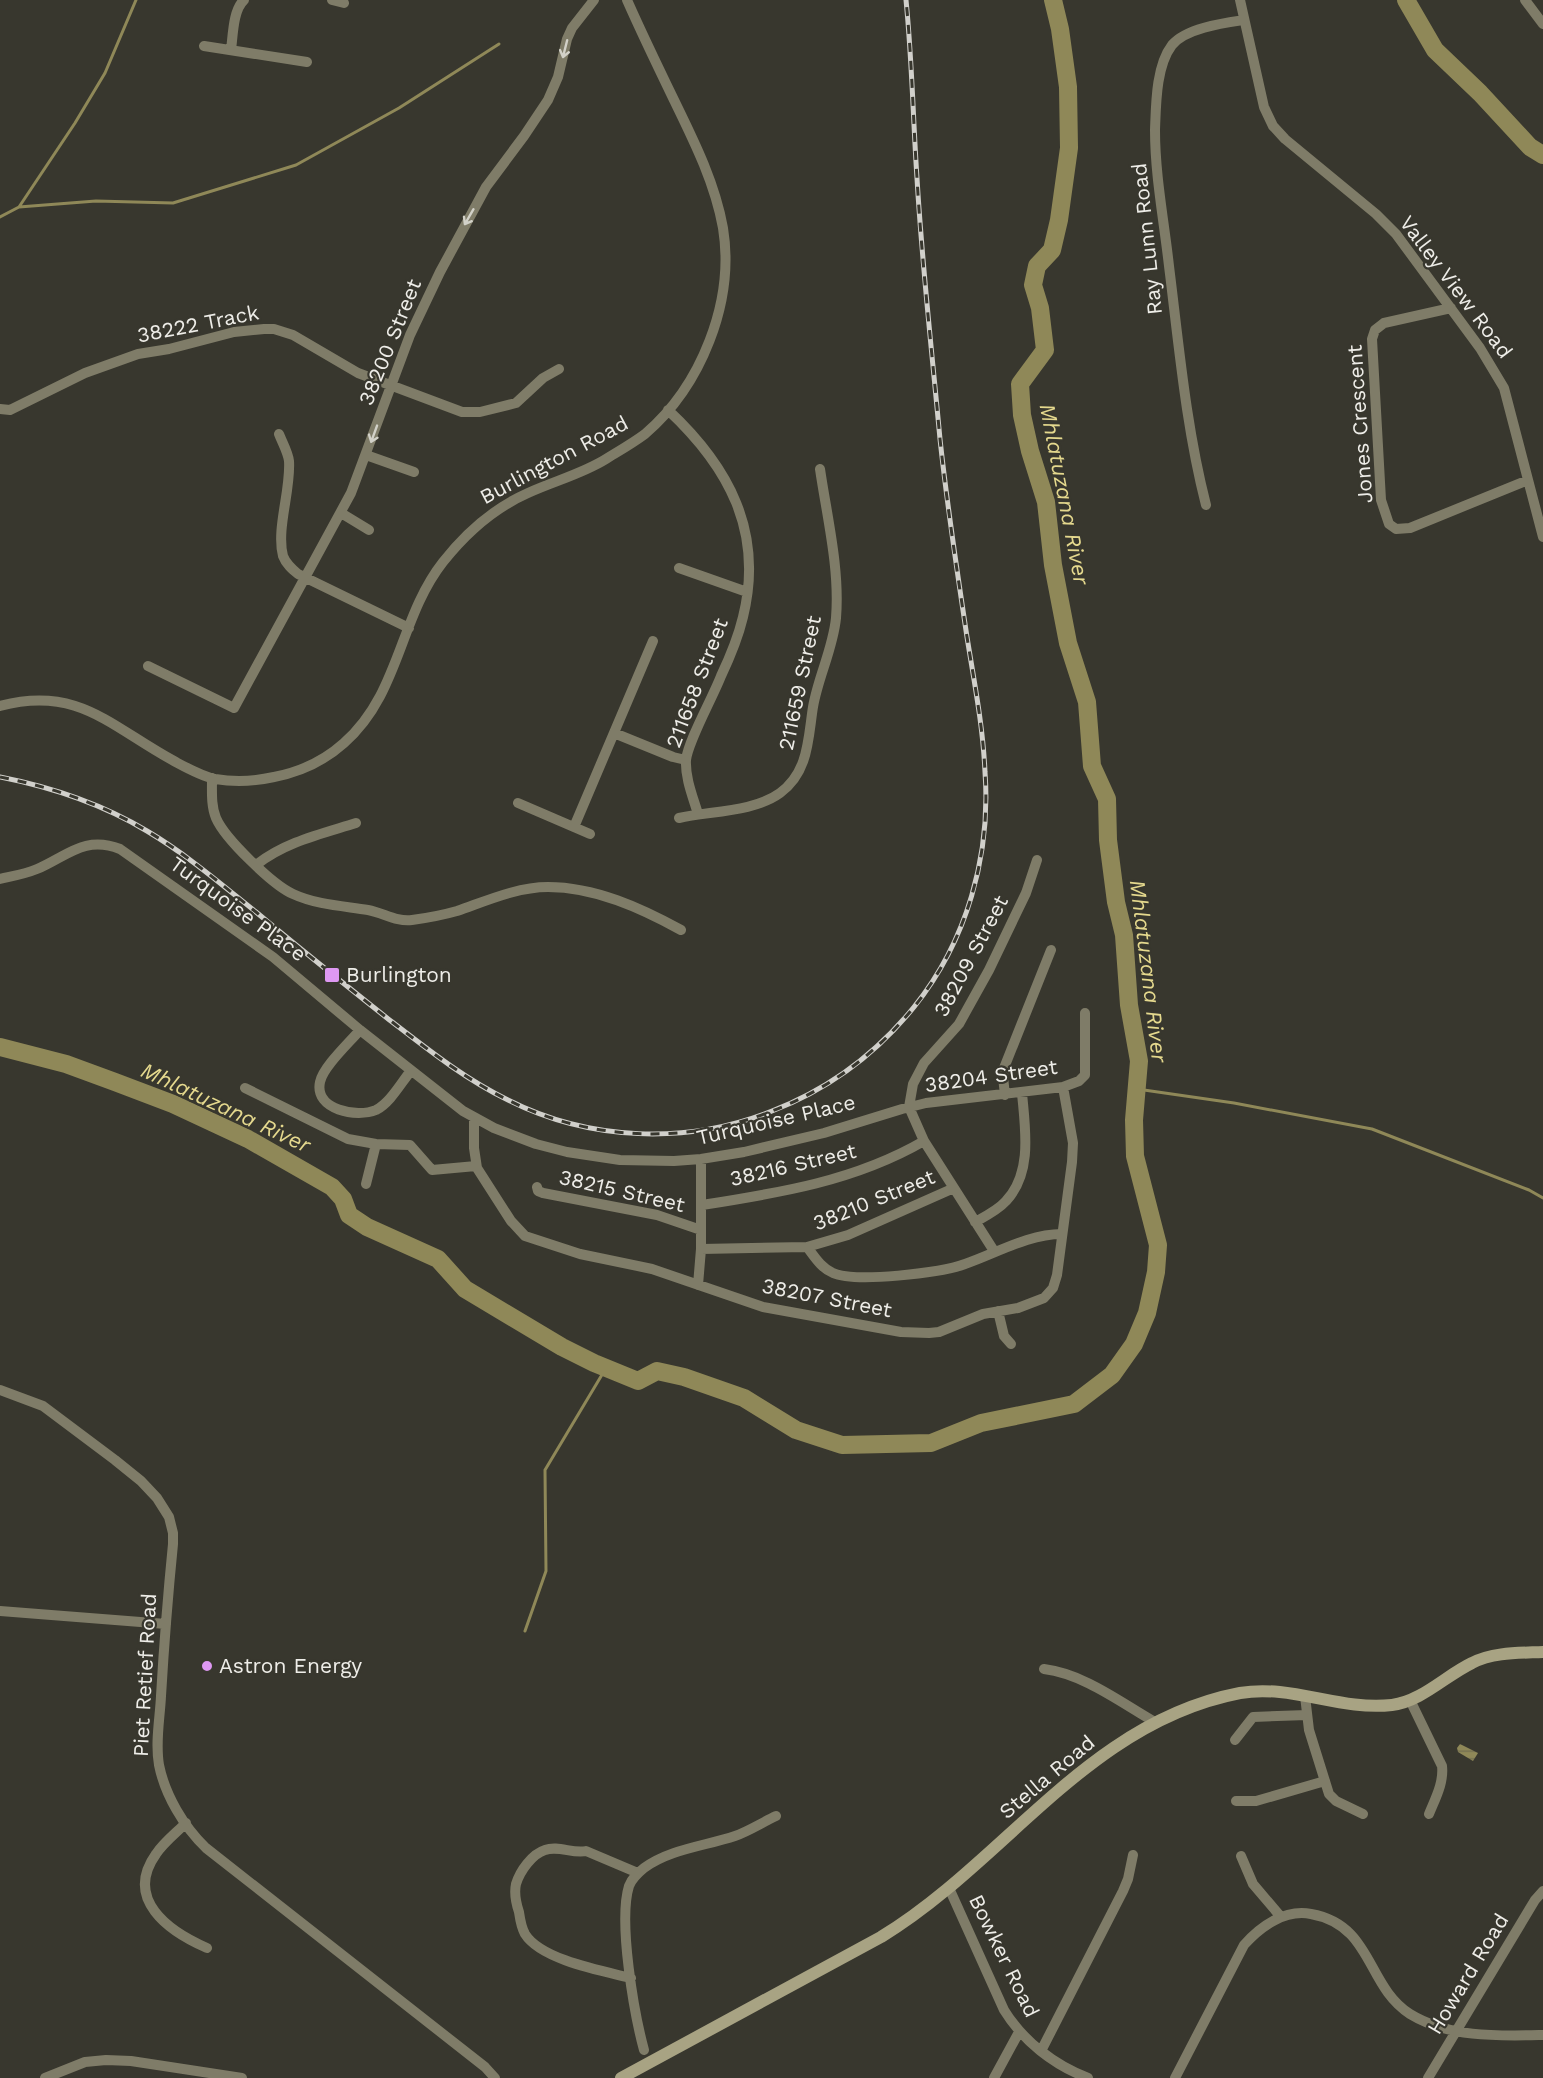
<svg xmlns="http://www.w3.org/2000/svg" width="1543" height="2078" font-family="'Work Sans',sans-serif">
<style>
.water{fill:url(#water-rules)}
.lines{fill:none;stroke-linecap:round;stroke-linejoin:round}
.stream{stroke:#8f8858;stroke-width:3}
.river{stroke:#8f8858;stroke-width:18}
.minor{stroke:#7f7c68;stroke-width:10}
.secondary{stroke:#a8a383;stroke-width:12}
.rail-casing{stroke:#d1d0cb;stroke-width:5}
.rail{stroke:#38372e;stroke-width:3;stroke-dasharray:9;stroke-linecap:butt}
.oneway{stroke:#d2d1c8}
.poi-dot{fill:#de98f2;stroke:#38372e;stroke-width:2}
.labels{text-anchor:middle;stroke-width:4.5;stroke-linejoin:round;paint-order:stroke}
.street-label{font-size:21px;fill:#eeede8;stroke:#38372e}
.poi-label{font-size:21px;fill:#eeede8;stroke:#38372e;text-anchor:start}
.water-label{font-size:22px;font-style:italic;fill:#e5d98e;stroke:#38372e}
</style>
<defs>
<pattern id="water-rules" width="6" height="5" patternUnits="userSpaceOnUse" patternTransform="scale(1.5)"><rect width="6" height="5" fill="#8f8858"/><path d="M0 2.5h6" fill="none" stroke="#767152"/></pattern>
</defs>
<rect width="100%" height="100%" fill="#38372e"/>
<path class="water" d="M1460 1744 1478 1753 1473 1761 1458 1752 1457 1748Z"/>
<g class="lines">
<path class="stream" d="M19 207 75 123 105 73 136 0
M0 217 19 207 96 201 173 203 296 165 399 108 499 44
M1137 1089 1234 1103 1372 1129 1529 1190 1543 1198
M525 1631 546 1571 545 1470 606 1368"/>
<path class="river" d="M1406 0 1435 50 1480 93 1530 147 1543 155
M0 1047 66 1064 115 1082 173 1104 248 1139 332 1187 343 1199 349 1215 367 1227 438 1259 465 1289 562 1347 594 1363 638 1381 657 1371 684 1377 744 1398 796 1430 842 1445 931 1443 981 1423 1074 1404 1112 1375 1134 1344 1147 1313 1156 1272 1158 1245 1135 1156 1134 1120 1139 1061 1129 1005 1124 935 1116 902 1108 840 1107 799 1092 766 1087 702 1068 643 1053 565 1046 502 1030 451 1022 415 1020 384 1045 350 1040 308 1033 285 1037 266 1052 250 1059 220 1069 148 1068 87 1060 29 1053 0"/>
<path class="minor" d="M332 0 344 3
M1240 0 1264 107 1273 126 1285 139 1376 214 1396 234 1480 348 1504 388 1543 537
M1525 0 1543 24
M204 46 307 62
M231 50C233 35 233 10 244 0
M1451 308 1384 323 1375 330 1372 339 1381 500 1389 524 1396 529 1410 528 1528 480
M0 409 10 410 85 373 138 354 169 349 234 332 264 329H274L293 335 358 373 462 412H480L516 403 543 378 559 369
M668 410C729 467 764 532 743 617 738 638 730 657 721 676 713 697 688 741 686 760 685 778 693 797 698 814
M279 434C282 442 288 452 289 461 291 490 276 529 283 556 286 564 292 569 298 574L409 628
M366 455 414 472
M1206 505C1186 427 1179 346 1169 266 1164 221 1155 175 1155 130 1156 104 1156 66 1172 45 1186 28 1224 23 1244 20
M341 513 369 530
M679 568 747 592
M148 666 234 708 351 493 410 335 440 272 486 187 524 136 548 100 558 77 567 39 572 28 594 0
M0 706C78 685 111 727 174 761 187 768 201 776 215 779 234 782 256 781 274 777 300 772 324 761 344 743 400 694 399 618 443 562 466 533 494 508 528 493 554 481 582 474 606 459 619 451 633 443 645 434 701 386 735 302 723 228 715 183 694 141 674 100 658 67 642 34 627 0
M614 733 673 757 686 760
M212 778C212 792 211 806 216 818 225 839 273 885 293 894 317 905 343 906 368 910 384 913 396 922 412 920 427 918 443 915 457 911 486 901 517 887 548 887 595 887 641 908 681 930
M518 803 590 834
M679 818C710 811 754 812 780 793 809 772 808 738 813 707 818 677 833 649 836 618 840 569 827 517 820 469
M574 827 653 641
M256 865C285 842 321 834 356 823
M0 879C13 876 25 874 37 869 67 856 85 835 120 849L273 957 360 1030 463 1111 494 1128 536 1144 567 1152 620 1160 674 1161 701 1159 744 1152 824 1133 902 1109 926 1103 1063 1087 1079 1081 1085 1075V1013
M360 1030C349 1043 323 1067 320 1082 314 1110 357 1118 376 1110 390 1103 401 1083 410 1072
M245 1088 348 1139 376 1144 410 1145 432 1170 476 1166
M1005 1095 1003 1077 1004 1068 1051 950
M474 1118V1148L477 1168 511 1221 525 1236 580 1254 652 1269 763 1307 901 1332 929 1333 939 1332 983 1314 1018 1308 1044 1298 1053 1288 1057 1275 1072 1162 1073 1143 1063 1087
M366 1184 376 1144
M537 1187 538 1191 543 1193 657 1215 701 1230
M702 1205C779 1193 855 1181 924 1141
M975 1222C986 1216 998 1210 1006 1201 1033 1172 1025 1128 1022 1093
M807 1247C814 1256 821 1268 833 1273 855 1283 941 1273 965 1264 997 1253 1028 1234 1062 1234
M701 1249 807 1247 848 1235 954 1188
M994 1251 924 1141 909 1107 913 1084 924 1063 959 1024 989 970 1026 893 1037 860
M698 1285 701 1249V1159
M998 1311 1004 1336 1011 1344
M0 1390 43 1406 115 1460 141 1481 157 1498 169 1517 173 1533V1544C168 1594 164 1645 161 1696 160 1718 155 1742 159 1765 165 1795 184 1827 206 1848L485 2067 495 2078
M0 1611 166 1624
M1044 1669C1084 1674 1120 1702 1155 1722
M1305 1696 1309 1730 1329 1794 1336 1801 1363 1814
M1410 1700 1442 1766C1444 1783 1435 1799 1429 1814
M1235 1740 1253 1717 1307 1715
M1236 1801H1256L1325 1781
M186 1823C176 1833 164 1842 156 1854 124 1899 168 1931 207 1948
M1241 1856 1253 1884 1281 1917
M949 1888 1004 2010C1023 2041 1054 2065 1088 2078
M631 1978C603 1971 541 1960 525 1934 521 1927 520 1919 519 1912 516 1903 514 1893 516 1884 520 1871 532 1854 545 1850 558 1845 573 1854 586 1851L638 1873
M644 2050C634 2013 618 1921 629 1886 632 1878 638 1873 644 1868 670 1849 705 1846 735 1836 749 1831 763 1822 776 1816
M1041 2051 1123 1891 1128 1879 1133 1855
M45 2078 85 2062 106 2060 131 2061 242 2078
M994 2078 1019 2032
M1175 2078 1244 1945C1261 1926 1285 1909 1311 1914 1373 1925 1366 1986 1410 2014 1449 2038 1499 2036 1543 2035
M1428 2078 1535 1900 1543 1891"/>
<path class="secondary" d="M621 2078 881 1937C1006 1861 1088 1722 1240 1693 1292 1684 1339 1711 1392 1705 1422 1701 1445 1676 1472 1663 1493 1652 1520 1653 1543 1652"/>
<g class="rail-casing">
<path id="rail" d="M0 777C51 787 102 804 147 831 186 854 221 884 256 912 299 948 343 983 387 1018 426 1048 463 1078 508 1100 589 1141 687 1145 772 1111 829 1089 876 1054 914 1007 967 941 991 855 985 772 983 726 974 681 967 637 957 571 947 505 940 439 932 352 922 265 917 178 913 119 912 59 906 0"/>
</g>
<use href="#rail" class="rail"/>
</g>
<defs><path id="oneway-shaft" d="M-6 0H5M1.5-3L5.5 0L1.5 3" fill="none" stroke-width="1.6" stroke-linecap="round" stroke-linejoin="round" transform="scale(1.5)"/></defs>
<g class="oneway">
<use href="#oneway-shaft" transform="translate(565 49) rotate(104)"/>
<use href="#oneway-shaft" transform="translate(469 217) rotate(120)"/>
<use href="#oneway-shaft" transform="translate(374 434) rotate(110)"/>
</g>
<g class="poi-dot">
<rect x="324" y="967" width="16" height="16" rx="3"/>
<circle cx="207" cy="1666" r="6"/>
</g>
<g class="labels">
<g class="street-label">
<text transform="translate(1147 239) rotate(-96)" y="7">Ray Lunn Road</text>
<text transform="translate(1456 287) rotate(53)" y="7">Valley View Road</text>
<text transform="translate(198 324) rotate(-11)" y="7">38222 Track</text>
<text transform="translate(390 342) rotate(-68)" y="7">38200 Street</text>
<text transform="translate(1360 424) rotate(-94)" y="7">Jones Crescent</text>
<text transform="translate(554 460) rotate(-28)" y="7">Burlington Road</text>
<text transform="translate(697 683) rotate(-69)" y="7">211658 Street</text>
<text transform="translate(800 683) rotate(-78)" y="7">211659 Street</text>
<text transform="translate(238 909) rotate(36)" y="7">Turquoise Place</text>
<text transform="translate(971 956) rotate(-62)" y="7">38209 Street</text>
<text transform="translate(991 1076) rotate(-8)" y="7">38204 Street</text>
<text transform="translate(776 1120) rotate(-13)" y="7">Turquoise Place</text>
<text transform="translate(793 1165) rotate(-13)" y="7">38216 Street</text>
<text transform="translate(622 1191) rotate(13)" y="7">38215 Street</text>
<text transform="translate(874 1200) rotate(-22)" y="7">38210 Street</text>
<text transform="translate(827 1298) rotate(11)" y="7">38207 Street</text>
<text transform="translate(145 1675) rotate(-87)" y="7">Piet Retief Road</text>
<text transform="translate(1047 1777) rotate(-40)" y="7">Stella Road</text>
<text transform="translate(1004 1956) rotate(64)" y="7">Bowker Road</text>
<text transform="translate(1468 1974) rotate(-59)" y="7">Howard Road</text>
</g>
<g class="poi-label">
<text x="346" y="982">Burlington</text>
<text x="219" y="1673">Astron Energy</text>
</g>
<g class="water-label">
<text transform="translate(1065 494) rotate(79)" y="8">Mhlatuzana River</text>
<text transform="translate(1149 971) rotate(83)" y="8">Mhlatuzana River</text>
<text transform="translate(226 1107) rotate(25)" y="8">Mhlatuzana River</text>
</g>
</g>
</svg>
